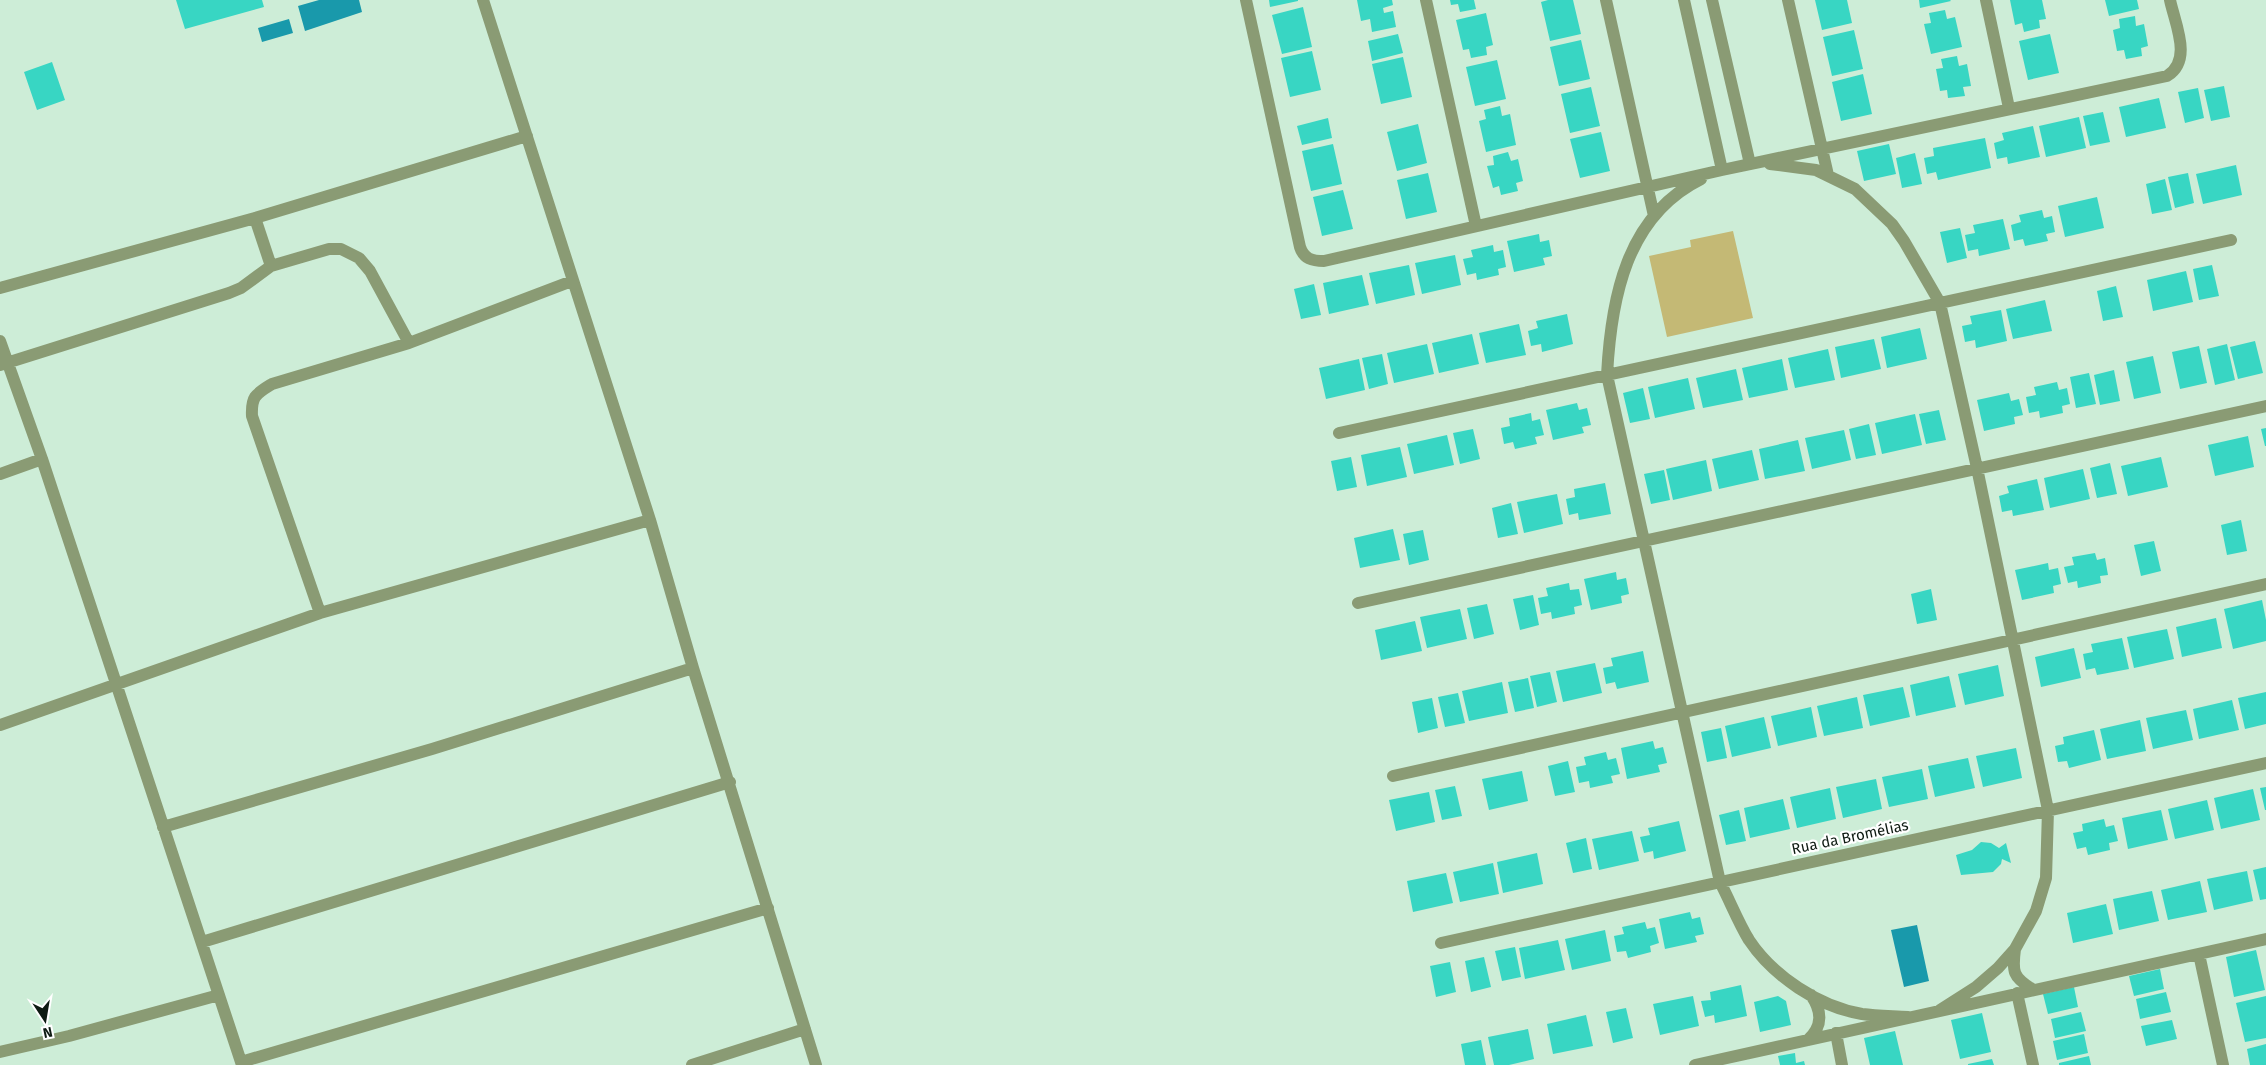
<svg xmlns="http://www.w3.org/2000/svg" width="2266" height="1065" font-family="'Fira Sans',sans-serif">
<style>
.green{fill:#c4b975}
.water{fill:#1999ab}
.building{fill:#38d6c3}
.lines{fill:none;stroke-linecap:round;stroke-linejoin:round}
.minor{stroke:#8a9b74;stroke-width:12}
.labels{text-anchor:middle;stroke-width:4.5;stroke-linejoin:round;paint-order:stroke}
.street-label{font-size:15px;fill:#0e1a12;stroke:#fff}
</style>
<rect width="100%" height="100%" fill="#cdedd7"/>
<path class="green" d="M1733 231 1753 318 1667 337 1649 256 1691 247 1690 240Z"/>
<path class="water" d="M319 0H359L362 12 305 31 298 6Z
M289 19 293 33 262 42 258 28Z
M1917 925 1929 981 1904 987 1891 930Z"/>
<path class="building" d="M176 0H262L264 7 185 29Z
M1269 0H1298V1L1270 7Z
M1357 0H1392L1393 5 1383 8 1384 13 1393 11 1396 27 1372 32 1370 19 1361 21Z
M1450 0H1474L1476 9 1460 12 1458 4 1451 5Z
M1548 0H1573L1581 34 1550 41 1541 2Z
M1815 0H1847L1852 23 1822 30Z
M1919 0H1950L1951 1 1920 8Z
M2010 0H2042L2046 19 2039 20 2040 28 2024 32 2022 23 2015 25Z
M2105 0H2137L2139 9 2109 16Z
M1303 7 1312 47 1282 54 1272 15Z
M1945 10 1947 19 1955 17 1962 47 1931 54 1924 24 1931 23 1929 13Z
M1486 13 1493 45 1486 47 1487 55 1471 58 1469 49 1463 50 1456 20Z
M2135 16 2136 26 2144 24 2148 46 2141 48 2142 56 2126 59 2124 50 2117 51 2113 30 2120 28 2119 19Z
M1854 30 1863 69 1832 76 1823 37Z
M1398 34 1403 53 1372 61 1368 41Z
M2050 34 2059 73 2028 80 2019 41Z
M1581 40 1590 79 1559 86 1550 47Z
M1312 51 1321 90 1290 97 1281 58Z
M1957 56 1959 66 1967 64 1971 86 1963 87 1965 96 1948 98 1947 90 1940 91 1936 69 1943 68 1941 59Z
M1403 57 1412 97 1381 104 1372 64Z
M1497 60 1506 99 1475 106 1466 67Z
M52 62 65 100 37 110 24 72Z
M1863 74 1872 114 1841 121 1832 82Z
M2224 86 2230 117 2211 121 2204 90Z
M1591 87 1600 126 1570 133 1561 94Z
M2198 88 2204 118 2185 123 2178 92Z
M2159 98 2166 128 2126 137 2119 107Z
M1500 106 1502 116 1510 114 1516 145 1486 152 1479 121 1486 119 1484 110Z
M2103 112 2110 142 2090 146 2083 116Z
M2079 117 2086 148 2046 157 2039 126Z
M1328 118 1332 138 1302 145 1297 126Z
M1418 124 1427 163 1397 171 1387 132Z
M2033 126 2040 157 2008 164 2007 157 1997 159 1994 143 2004 140 2002 133Z
M1601 132 1610 171 1580 178 1570 139Z
M1985 138 1991 168 1938 180 1936 172 1927 174 1924 158 1934 156 1933 148Z
M1333 144 1342 184 1311 191 1302 151Z
M1889 144 1896 174 1864 181 1857 151Z
M1508 152 1511 161 1518 159 1523 181 1516 183 1518 191 1501 195 1499 186 1493 188 1487 166 1494 165 1493 156Z
M1915 153 1922 184 1902 188 1896 158Z
M2236 165 2242 195 2203 204 2196 174Z
M1428 173 1437 212 1406 219 1397 180Z
M2188 173 2194 203 2175 208 2168 177Z
M2165 179 2172 210 2152 214 2146 184Z
M1343 190 1353 229 1322 236 1313 197Z
M2097 197 2104 228 2065 237 2058 206Z
M2042 210 2044 218 2052 216 2055 232 2046 234 2048 241 2025 246 2023 239 2014 241 2011 225 2021 222 2019 215Z
M2003 219 2010 249 1979 256 1978 249 1968 251 1965 235 1975 233 1973 225Z
M1960 228 1967 258 1947 263 1940 232Z
M1539 234 1540 242 1549 240 1552 256 1543 258 1545 265 1514 272 1507 241Z
M1493 245 1494 252 1503 250 1506 267 1498 269 1499 275 1477 280 1476 273 1467 275 1463 259 1473 257 1471 250Z
M1455 255 1461 285 1422 294 1415 263Z
M1409 265 1415 295 1376 304 1369 273Z
M2212 265 2219 296 2199 300 2193 269Z
M2186 271 2193 302 2153 311 2147 280Z
M1362 275 1369 305 1329 314 1323 283Z
M1314 284 1321 315 1301 319 1294 289Z
M2116 286 2123 317 2103 321 2097 291Z
M2045 300 2052 331 2013 339 2006 309Z
M2001 310 2007 341 1976 348 1975 340 1965 342 1962 326 1972 324 1970 316Z
M1567 314 1573 344 1542 352 1541 344 1531 346 1528 331 1538 328 1536 321Z
M1519 324 1526 355 1486 363 1479 333Z
M1920 328 1927 359 1887 368 1881 337Z
M1472 334 1479 364 1439 373 1432 343Z
M1874 339 1881 369 1841 378 1835 347Z
M2255 341 2263 373 2238 379 2230 347Z
M1427 344 1434 374 1394 383 1387 353Z
M2227 344 2235 380 2215 385 2207 349Z
M2199 346 2207 383 2180 389 2172 352Z
M1828 349 1835 380 1795 388 1788 358Z
M1382 354 1388 384 1369 389 1362 358Z
M2153 356 2161 393 2134 399 2126 362Z
M1359 359 1365 390 1326 399 1319 368Z
M1782 359 1788 390 1749 398 1742 368Z
M1736 369 1743 400 1703 408 1696 378Z
M2114 370 2120 401 2100 405 2094 375Z
M2089 373 2096 404 2076 408 2070 377Z
M1688 378 1695 409 1655 418 1648 387Z
M2057 382 2059 390 2067 388 2070 404 2062 406 2063 413 2040 418 2039 411 2029 413 2026 397 2036 395 2034 387Z
M1643 388 1650 419 1630 423 1623 393Z
M2009 393 2011 401 2019 399 2023 415 2014 417 2015 424 1984 431 1977 400Z
M1577 403 1579 410 1587 408 1591 425 1582 427 1584 433 1553 440 1546 410Z
M1939 410 1946 440 1926 444 1919 414Z
M1531 413 1532 421 1540 419 1544 435 1535 437 1537 444 1515 449 1513 442 1504 444 1501 428 1510 426 1509 418Z
M1915 414 1922 445 1882 454 1875 423Z
M1869 424 1876 455 1856 459 1849 429Z
M2266 428V446H2265L2261 429Z
M1473 429 1480 459 1460 464 1453 433Z
M1844 430 1851 460 1812 469 1805 438Z
M1447 435 1454 465 1414 474 1407 444Z
M2248 436 2254 467 2215 476 2208 445Z
M1798 440 1805 471 1765 479 1759 449Z
M1400 447 1407 477 1367 486 1361 455Z
M1752 450 1759 480 1719 489 1712 459Z
M1351 457 1357 487 1337 491 1331 461Z
M2161 457 2168 487 2128 496 2121 466Z
M1706 460 1712 491 1673 500 1666 469Z
M2110 463 2117 494 2097 498 2090 468Z
M2083 469 2090 499 2050 508 2044 478Z
M1664 470 1670 500 1651 504 1644 474Z
M2037 479 2044 510 2013 516 2012 510 2002 512 1999 496 2009 493 2007 486Z
M1605 483 1611 514 1579 520 1578 513 1569 515 1566 499 1575 497 1574 489Z
M1557 494 1563 524 1524 533 1517 502Z
M1511 503 1518 534 1498 538 1492 508Z
M2241 520 2247 551 2227 555 2221 525Z
M1393 529 1400 560 1360 568 1354 538Z
M1423 530 1429 560 1409 565 1403 534Z
M2154 541 2161 571 2141 576 2134 545Z
M2095 553 2097 560 2105 558 2108 575 2100 576 2101 583 2078 588 2077 581 2068 583 2064 567 2074 565 2072 557Z
M2048 563 2049 570 2058 568 2061 584 2053 586 2054 593 2022 600 2015 570Z
M1616 572 1617 580 1626 578 1629 594 1621 596 1622 603 1591 610 1584 579Z
M1569 583 1570 590 1579 589 1582 605 1574 607 1575 614 1552 619 1551 612 1541 614 1538 598 1548 596 1546 588Z
M1931 589 1937 620 1917 624 1911 594Z
M1533 595 1539 625 1520 630 1513 599Z
M2262 600 2266 620V641L2233 649 2224 609Z
M1487 604 1494 634 1474 639 1467 608Z
M1460 609 1467 639 1427 648 1420 617Z
M2216 618 2222 648 2182 657 2176 627Z
M1415 621 1422 651 1381 660 1375 630Z
M2167 629 2174 659 2134 668 2127 637Z
M2122 638 2129 669 2097 675 2095 668 2086 670 2083 654 2093 652 2091 644Z
M2074 648 2081 678 2041 687 2035 657Z
M1643 651 1649 682 1617 689 1615 682 1606 684 1603 668 1613 666 1611 658Z
M1595 663 1602 693 1563 702 1556 671Z
M1998 665 2004 696 1965 705 1958 674Z
M1550 672 1557 702 1537 707 1530 676Z
M1949 676 1956 707 1916 716 1910 685Z
M1528 678 1534 708 1515 712 1508 682Z
M1502 682 1508 713 1469 721 1462 691Z
M1903 687 1910 717 1870 726 1863 695Z
M2266 692V724L2245 729 2238 698Z
M1458 693 1465 723 1445 727 1438 697Z
M1857 697 1863 728 1824 736 1817 706Z
M1432 698 1438 728 1418 733 1412 702Z
M2232 700 2239 730 2199 739 2193 709Z
M1811 707 1817 737 1778 746 1771 716Z
M2186 710 2193 740 2153 749 2146 718Z
M1764 717 1771 748 1732 757 1725 726Z
M2140 720 2146 751 2107 759 2100 729Z
M1721 728 1727 758 1707 762 1701 732Z
M2094 730 2101 760 2069 768 2067 761 2058 762 2055 746 2064 744 2063 737Z
M1653 741 1655 749 1663 747 1667 763 1658 765 1660 772 1627 779 1621 748Z
M2016 748 2022 778 1983 787 1976 756Z
M1606 752 1608 760 1616 758 1620 774 1611 776 1613 783 1590 788 1589 781 1579 783 1576 767 1586 765 1584 757Z
M1968 758 1975 788 1935 797 1928 766Z
M1568 761 1575 792 1555 796 1548 766Z
M1922 769 1928 799 1889 807 1882 777Z
M1522 771 1528 801 1489 810 1482 779Z
M1876 779 1882 809 1843 818 1836 787Z
M1455 786 1462 816 1442 820 1435 790Z
M2266 787V810H2265L2260 788Z
M1830 788 1836 819 1797 828 1790 797Z
M2253 789 2260 820 2221 829 2214 798Z
M1429 792 1435 822 1396 831 1389 800Z
M1783 799 1790 829 1750 838 1744 808Z
M2207 800 2214 830 2175 839 2168 809Z
M1739 810 1746 841 1726 845 1719 815Z
M2161 810 2168 840 2128 849 2122 818Z
M2104 819 2106 827 2114 825 2118 841 2109 843 2110 850 2088 855 2086 847 2077 849 2073 833 2083 831 2082 824Z
M1679 821 1686 851 1654 859 1653 851 1644 853 1640 837 1650 835 1648 828Z
M1632 831 1639 861 1599 870 1592 839Z
M1586 838 1592 869 1573 873 1566 843Z
M1981 842 1991 843 1999 848 2006 843 2011 863 2002 859 2001 864 1993 872 1961 875 1956 855 1972 850Z
M1537 853 1543 884 1503 893 1497 862Z
M1493 863 1499 894 1460 902 1453 872Z
M2266 867V899L2260 900 2253 870Z
M2247 871 2253 901 2214 910 2207 879Z
M1446 873 1453 903 1413 912 1407 881Z
M2200 881 2207 912 2168 920 2161 890Z
M2152 891 2159 921 2119 930 2113 899Z
M2106 904 2113 934 2073 943 2067 913Z
M1690 912 1692 919 1700 917 1704 934 1695 936 1697 942 1665 949 1659 919Z
M1645 922 1647 929 1655 927 1659 943 1650 946 1651 952 1628 958 1626 951 1617 952 1614 936 1624 934 1622 927Z
M1605 930 1611 961 1572 970 1565 939Z
M1558 940 1565 970 1525 979 1519 948Z
M1515 947 1521 977 1502 981 1495 951Z
M2256 950 2265 990 2234 997 2226 957Z
M1484 957 1491 987 1471 992 1465 961Z
M1450 962 1456 992 1436 997 1430 966Z
M2160 969 2164 989 2134 996 2129 976Z
M1741 985 1747 1016 1715 1023 1714 1015 1705 1017 1701 1001 1711 1000 1710 992Z
M2074 987 2078 1007 2048 1014 2043 994Z
M2166 992 2171 1012 2140 1019 2136 999Z
M1693 996 1699 1026 1660 1035 1653 1004Z
M1778 996 1786 1001 1791 1025 1760 1032 1754 1002Z
M2266 996V1038L2245 1042 2236 1003Z
M1626 1008 1633 1038 1613 1043 1606 1012Z
M2081 1012 2086 1031 2055 1038 2051 1019Z
M1982 1013 1991 1052 1960 1059 1951 1020Z
M1586 1015 1593 1046 1553 1054 1547 1024Z
M2172 1020 2177 1039 2146 1046 2141 1026Z
M1528 1029 1534 1059 1509 1065H1494L1488 1037Z
M1895 1031 1903 1065H1870L1864 1038Z
M2084 1034 2088 1053 2057 1060 2053 1041Z
M1481 1040 1486 1065H1465L1461 1044Z
M2266 1044V1065H2250L2247 1049Z
M1795 1053 1796 1063 1804 1061 1805 1065H1780L1778 1056Z
M2089 1056 2091 1065H2059V1063Z
M1992 1059 1994 1065H1968V1064Z"/>
<g class="lines">
<path class="minor" d="M483 0 650 520 693 668 816 1065
M1246 0 1300 247C1304 259 1312 261 1324 261L1722 170 2167 76C2193 60 2175 24 2170 0
M1426 0 1476 226
M1606 0 1654 216
M1684 0 1722 170
M1712 0 1750 164
M1788 0 1828 175
M1986 0 2009 108
M1770 164 1816 170 1855 189 1892 224 1904 241 1940 303 1977 468 2048 810 2046 878 2036 911 2015 949 1998 968 1976 987 1940 1010
M1701 179C1626 216 1611 299 1607 375L1720 882C1730 901 1738 922 1749 940 1773 976 1819 1007 1862 1014 1877 1016 1893 1016 1908 1017
M255 218 271 266
M0 288 255 218 527 136
M0 341 42 459 242 1065
M0 365 229 293 241 288 271 266 329 249H341L359 258 370 271 409 343
M1339 433 2231 240
M0 474 42 459
M1358 603 2266 406
M320 613 252 416C251 396 256 394 272 384L409 343 572 281
M0 725 320 613 650 520
M1393 776 2266 584
M163 827 432 749 693 668
M202 942 730 782
M1441 943 2266 763
M2015 949C2012 972 2013 977 2032 989
M2199 954 2223 1065
M2017 993 2033 1065
M1836 1033 1842 1065
M1808 1040C1823 1026 1822 1011 1811 995
M0 1052 69 1036 219 995
M241 1062 768 908
M692 1065 805 1029
M1695 1065 2266 939"/>
</g>
<g class="labels">
<g class="street-label">
<text transform="translate(1850 837) rotate(-12)" y="5">Rua da Bromélias</text>
</g>
</g>
<g transform="translate(45 1020) rotate(168)" stroke="#ffffff" stroke-width="4" paint-order="stroke">
<path d="M0-4L9 19L0 12L-9 19Z" fill="#0e1a12"/>
<text y="-8" font-size="14" font-weight="bold" text-anchor="middle" fill="#0e1a12">N</text>
</g>
</svg>
